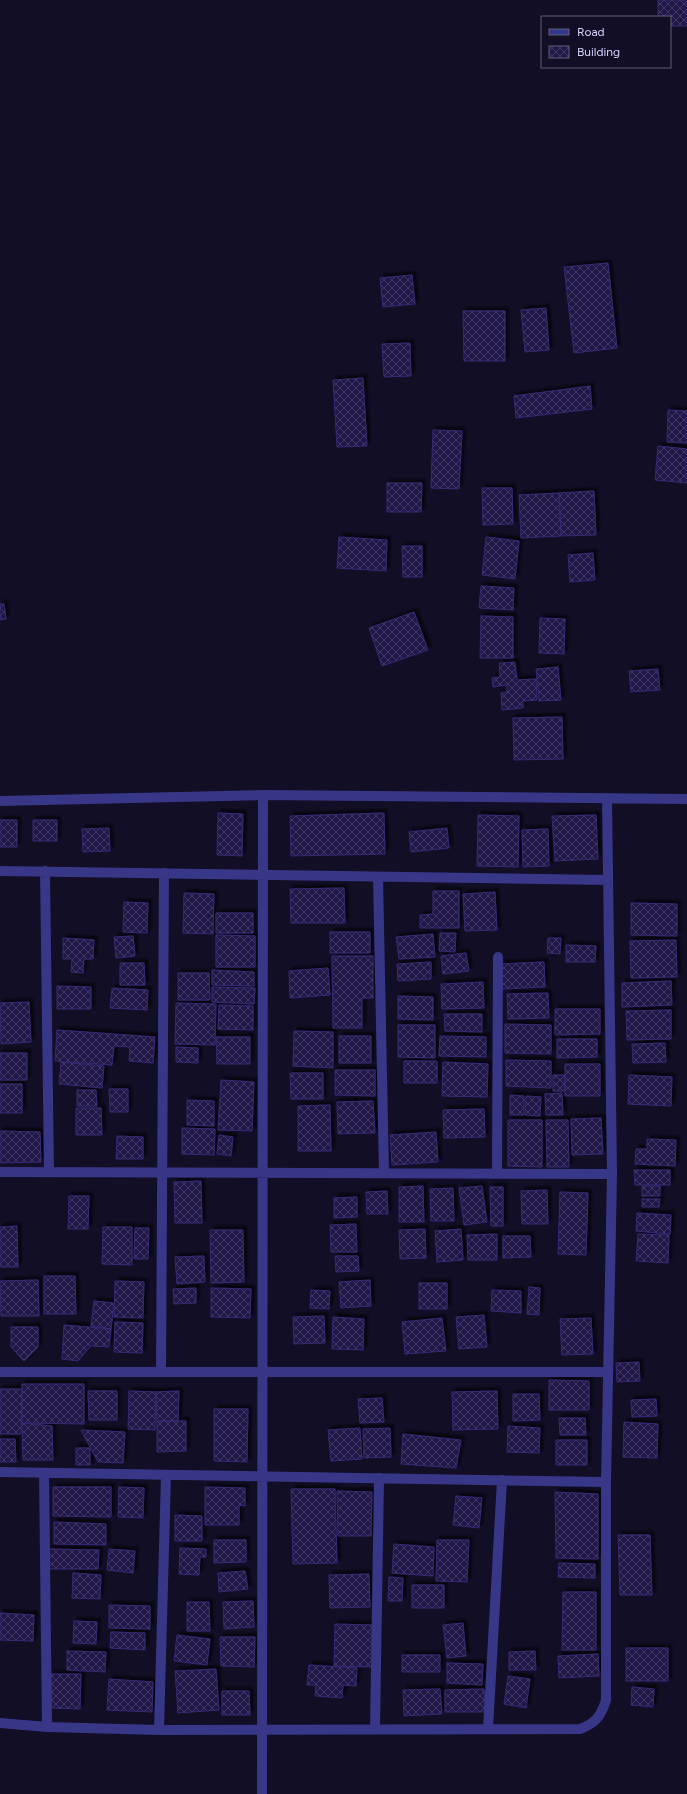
<svg xmlns="http://www.w3.org/2000/svg" width="687" height="1794" font-family="Figtree,sans-serif">
<style>
.building{fill:url(#building-cross-hatch);stroke:#362a75;filter:url(#shadow)}
.lines{fill:none;stroke-linecap:round;stroke-linejoin:round}
.street{stroke:#373687;stroke-width:10}
</style>
<defs>
<pattern id="building-cross-hatch" width="8" height="8" patternUnits="userSpaceOnUse"><rect width="8" height="8" fill="#211948"/><path d="M0 0l8 8M0 8l8-8" fill="none" stroke="#403a63"/></pattern>
<filter id="shadow"><feDropShadow dx="3.5" dy="-3.5" stdDeviation="1" flood-color="#0009"/></filter>
</defs>
<rect width="100%" height="100%" fill="#110e26"/>
<path class="building" d="M658 0H687V26H670V17H658Z
M608 263 617 348 574 353 564 267Z
M412 275 415 304 383 307 380 278Z
M546 308 549 350 525 352 521 310Z
M463 311H505V361H464Z
M410 343 411 376 384 377 382 344Z
M363 378 367 446 337 447 333 380Z
M590 386 592 409 516 418 514 396Z
M668 410 687 411V443L667 442Z
M433 430 462 431 459 489 431 488Z
M658 446 687 449V483L655 480Z
M387 483H422L421 512H387Z
M482 488H512L513 524 483 525Z
M594 491 596 535 561 536 559 493Z
M559 493 561 536 521 538 519 495Z
M339 537 387 540 386 571 337 568Z
M486 537 519 541 515 579 482 575Z
M402 546H422V577H403Z
M593 553 595 580 570 582 568 555Z
M481 586 514 588 513 610 479 608Z
M0 604H4L6 619 0 620Z
M414 612 428 650 382 666 369 628Z
M481 616 513 617V658H480Z
M540 618 565 619 564 654 539 653Z
M515 662 517 680 536 679 537 700 523 701V708L502 710 501 693 507 692V685L493 687 492 678 500 677 499 663Z
M558 667 561 700 539 701 536 669Z
M658 669 660 690 631 692 629 671Z
M562 717 563 759 514 760 513 718Z
M218 813 243 814 242 856 217 855Z
M384 813 385 854 291 856 290 816Z
M478 815 519 816 518 867 477 866Z
M596 815 598 859 555 861 552 816Z
M0 820H17V847H0Z
M33 820H57V841H33Z
M109 828 110 851 83 852 82 829Z
M447 828 449 848 411 852 409 832Z
M548 829 549 866 523 867 522 830Z
M344 888 345 923H291L290 889Z
M433 891H459V928H420V915L433 914Z
M495 892 497 930 465 931 463 894Z
M184 893 214 894 213 934 183 933Z
M124 902 148 903 147 933 123 932Z
M631 903 677 904V936L631 935Z
M216 913H253V933H216Z
M330 932H370V953H330Z
M440 933H456L455 952 439 951Z
M433 934 435 957 399 959 396 937Z
M216 935 255 936V967H216Z
M133 936 135 956 116 958 114 937Z
M63 938 94 940 93 959H84L83 973 71 972 72 959H63Z
M548 938H561L560 954 547 953Z
M676 940 677 977 631 978 630 941Z
M566 945 596 946 595 962H566Z
M466 953 469 971 443 974 441 956Z
M332 956H373V998H362V1028H333Z
M431 962V979L398 981 397 964Z
M544 962 545 987 502 989 501 964Z
M120 963H144L145 985H120Z
M328 968 330 995 290 998 289 971Z
M212 970 254 972V986L212 985Z
M178 973H209L210 1000H178Z
M671 981 672 1005 622 1007V983Z
M483 982 484 1008 442 1009 441 984Z
M57 986 91 987V1009H57Z
M212 987 255 988 254 1004 212 1002Z
M112 988 148 990 147 1010 110 1008Z
M548 993 549 1018 508 1019 507 994Z
M398 996 433 997V1020L398 1019Z
M29 1002 31 1042 1 1044 0 1003Z
M176 1003 216 1004 215 1045 175 1044Z
M219 1005 253 1006V1030L218 1029Z
M555 1009H600V1034L555 1035Z
M671 1010V1039L627 1040 626 1011Z
M444 1014H482V1032L445 1031Z
M505 1024 551 1025V1054L505 1053Z
M398 1025H435V1058L398 1057Z
M57 1030 155 1037 153 1063 129 1061 130 1047 114 1046 112 1065 55 1061Z
M294 1031 333 1032V1068L293 1066Z
M339 1036H371V1063H339Z
M440 1036 486 1037V1057L439 1056Z
M216 1037H250V1064H217Z
M557 1039H597V1057L557 1058Z
M665 1043 666 1062 633 1063 632 1044Z
M176 1047 198 1048V1063L176 1062Z
M0 1053H27V1080H0Z
M506 1060 551 1061V1088L506 1086Z
M404 1061H437V1083H404Z
M61 1062 104 1066 102 1088 59 1084Z
M443 1062 488 1064 487 1097 442 1096Z
M565 1064H600V1096H565Z
M335 1070H375V1096L335 1095Z
M290 1073H323V1099H291Z
M553 1075H565L564 1091H553Z
M629 1075 672 1077 671 1106 628 1104Z
M221 1080 254 1082 252 1131 218 1130Z
M0 1084H22V1113H0Z
M109 1089H128V1112H110Z
M77 1090H96L97 1106H77Z
M562 1093 563 1115H546L545 1094Z
M510 1095 524 1096V1115H510Z
M526 1096 541 1097 540 1116 525 1115Z
M187 1100 214 1101V1126L187 1125Z
M373 1101 375 1133 338 1134 337 1102Z
M330 1105 331 1151H298V1106Z
M76 1108H101L102 1135H76Z
M484 1109 485 1137 444 1138 443 1110Z
M601 1118 603 1154 572 1155 571 1119Z
M508 1120H542V1167L508 1166Z
M546 1120H568L569 1167H547Z
M182 1128 215 1129 214 1155 182 1154Z
M0 1131 40 1132 41 1162 0 1163Z
M436 1132 438 1162 392 1165 390 1135Z
M219 1135 233 1137 231 1156 217 1154Z
M117 1136 143 1137V1159H116Z
M647 1139 676 1140 675 1166 635 1164 636 1149H647Z
M634 1170H670V1185H635Z
M201 1181 202 1223H175L174 1182Z
M423 1186 424 1222H399V1187Z
M482 1186 487 1222 464 1225 459 1188Z
M642 1186H660V1196H642Z
M490 1187H503V1226H491Z
M453 1188 454 1221H431L430 1189Z
M547 1190 548 1224H522L521 1191Z
M387 1191 388 1214H367L366 1192Z
M560 1192 588 1193 586 1255 558 1254Z
M69 1196H89L88 1229H68Z
M357 1197V1217L334 1218V1198Z
M642 1199H660L659 1207H642Z
M637 1213 671 1215 670 1234 636 1231Z
M356 1224 357 1252H331L330 1225Z
M17 1226 18 1267H0V1227Z
M103 1227H132V1265L102 1264Z
M135 1228H149L148 1259H134Z
M425 1229 426 1258 400 1259 399 1230Z
M461 1229 463 1260 437 1262 435 1231Z
M210 1230H243L244 1282 211 1283Z
M497 1234V1260H468L467 1235Z
M638 1234 669 1235 668 1263 636 1261Z
M503 1236H530L531 1257 503 1258Z
M204 1256 205 1282 177 1284 175 1257Z
M335 1256H358L359 1271 336 1272Z
M44 1276H75L76 1314H44Z
M38 1280 39 1316H1L0 1281Z
M370 1280 371 1306 341 1308 339 1282Z
M115 1281 144 1282 143 1318 114 1317Z
M419 1283H447V1309H419Z
M529 1287 540 1288 539 1315 527 1314Z
M196 1288V1303L174 1304 173 1289Z
M211 1288 251 1289 250 1318 211 1317Z
M311 1290 330 1291 329 1309 310 1308Z
M492 1290 521 1291V1313L491 1311Z
M94 1301 114 1303 111 1329 91 1326Z
M484 1315 487 1347 459 1349 456 1317Z
M324 1316 325 1343 294 1344 293 1317Z
M333 1317 364 1319 363 1350 332 1349Z
M442 1318 446 1351 405 1354 402 1322Z
M591 1318 593 1354 562 1355 560 1319Z
M115 1322 143 1323 142 1353 114 1352Z
M64 1325 111 1329 109 1347 91 1346 78 1361 62 1359Z
M11 1327H38V1347L24 1361 11 1347Z
M639 1362 640 1381 617 1382 616 1363Z
M549 1380 589 1381V1410H549Z
M22 1384H84V1424L22 1423Z
M0 1389H22L21 1434H0Z
M88 1391H117V1420H89Z
M129 1391 156 1392 155 1430 128 1429Z
M179 1391 178 1421H157L156 1392Z
M497 1391 498 1429 453 1430 452 1392Z
M513 1394H539L540 1420 513 1421Z
M382 1398 384 1422 360 1423 358 1399Z
M656 1399 657 1416 632 1417 631 1400Z
M214 1409H248L247 1462 214 1461Z
M559 1418H585L586 1435H560Z
M157 1421H186V1451L157 1452Z
M624 1422 658 1424 657 1458 623 1457Z
M22 1423 52 1426 53 1460H23Z
M508 1426 540 1428 539 1453 507 1452Z
M360 1428 362 1459 331 1461 328 1430Z
M390 1428 391 1457 364 1458 363 1429Z
M81 1430 125 1432 123 1463 98 1462Z
M403 1434 461 1440 456 1468 401 1464Z
M0 1439H15L16 1462H0Z
M556 1440H587V1465H556Z
M76 1448H90V1465H76Z
M53 1487H111V1517L53 1516Z
M119 1487 144 1488 143 1518 118 1517Z
M205 1487 245 1488V1506L239 1505V1525H205Z
M291 1489H335L337 1563 293 1564Z
M337 1491 372 1492 371 1536H338Z
M555 1492 598 1494V1559L556 1558Z
M456 1496 482 1498 479 1528 453 1525Z
M175 1515 202 1516V1541H175Z
M54 1522 106 1524V1545L54 1544Z
M618 1535H650L652 1595H620Z
M214 1540H246V1562L214 1563Z
M437 1540H469L467 1582 436 1581Z
M394 1544 434 1547 433 1576 392 1573Z
M180 1548 206 1549V1557H200L199 1575 179 1574Z
M49 1549 99 1550 98 1569H49Z
M109 1549 135 1551 133 1573 107 1570Z
M559 1563 595 1564V1578L558 1577Z
M245 1571 248 1589 219 1592 218 1573Z
M73 1573 101 1575 100 1599 72 1598Z
M369 1574 370 1607 330 1608 329 1575Z
M389 1577 403 1578 402 1601H388Z
M412 1585H444V1608H412Z
M563 1592H596V1650H562Z
M253 1601 254 1627 224 1629 223 1602Z
M187 1602H209L210 1631H187Z
M109 1605 150 1606V1629L109 1628Z
M0 1613 34 1615 33 1641 0 1640Z
M74 1621 97 1622 96 1644 73 1643Z
M463 1623 466 1656 447 1658 443 1625Z
M335 1624 373 1625 372 1667 334 1666Z
M111 1632 145 1633V1650L110 1648Z
M177 1635 210 1639 207 1665 174 1661Z
M220 1637H255L254 1667 221 1666Z
M626 1648H668V1681H626Z
M67 1651 106 1652 105 1672 67 1670Z
M535 1651 536 1670H509V1652Z
M598 1654 599 1676 559 1678 558 1656Z
M402 1655H440V1672H402Z
M447 1663 483 1664 482 1685 447 1683Z
M309 1665 357 1668 356 1686 343 1685 342 1698 315 1696 316 1685H307Z
M216 1669 219 1710 178 1713 175 1671Z
M51 1674H81L80 1709 51 1708Z
M508 1676 530 1679 526 1708 504 1704Z
M109 1679 153 1682 152 1712 107 1710Z
M632 1687 654 1689 653 1707 631 1705Z
M440 1689 442 1714 404 1716 403 1690Z
M484 1689 485 1712H445V1690Z
M222 1691H249L250 1715H222Z"/>
<g class="lines">
<path class="street" d="M0 801 263 795 687 799
M0 871 608 880
M45 871 49 1172
M378 877 384 1173
M0 1172 612 1174
M497 1173 498 957
M0 1372H608
M161 1372 164 873
M0 1472 606 1482
M44 1473 47 1727
M0 1723 47 1727 159 1730 580 1729C596 1723 601 1716 606 1700V1482L612 1174 607 798
M375 1729 379 1478
M488 1729 502 1480
M159 1730 166 1475
M262 1794 263 795"/>
</g>
<rect x="541" y="16" width="130" height="52" fill="#110e26" stroke="#605d7d"/>
<rect x="549" y="29" width="20" height="6" fill="#373687" stroke="#605d7d"/>
<text x="577" y="36" font-size="12" fill="#d6d3ff">Road</text>
<rect x="549" y="46" width="20" height="12" fill="url(#building-cross-hatch)" stroke="#605d7d"/>
<text x="577" y="56" font-size="12" fill="#d6d3ff">Building</text>
</svg>
